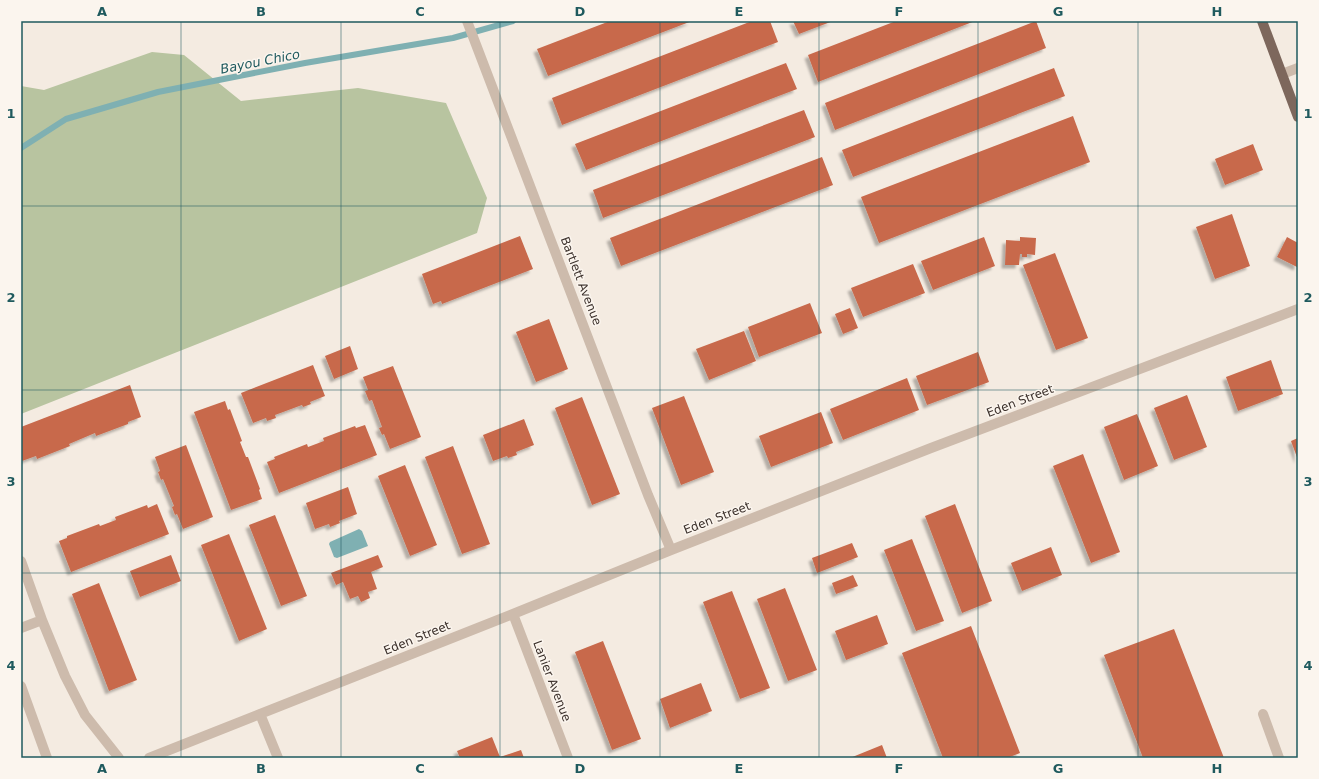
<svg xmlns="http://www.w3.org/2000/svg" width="1319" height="779" font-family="'DejaVu Sans',sans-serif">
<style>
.green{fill:#b8c4a0}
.water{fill:#7fb0b2}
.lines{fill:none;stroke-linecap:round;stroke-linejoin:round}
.stream{stroke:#7fb0b2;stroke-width:6}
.building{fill:#c8694b;filter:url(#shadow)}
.minor{stroke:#cdbbac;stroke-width:10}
.major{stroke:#7d675c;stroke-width:10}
.grid{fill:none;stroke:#1f5a5e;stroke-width:1;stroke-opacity:0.55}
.labels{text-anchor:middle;stroke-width:3;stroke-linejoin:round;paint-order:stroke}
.street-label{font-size:12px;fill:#3b302b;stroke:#fbf5ee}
.water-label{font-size:13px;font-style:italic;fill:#1f5a5e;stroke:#fbf5ee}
.neatline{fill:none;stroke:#1f5a5e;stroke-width:1.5}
.grid-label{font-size:13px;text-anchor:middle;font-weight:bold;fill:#1f5a5e}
</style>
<defs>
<filter id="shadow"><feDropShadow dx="-3.5" dy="3.5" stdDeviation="1" flood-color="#0004"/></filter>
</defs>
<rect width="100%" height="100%" fill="#f4ebe1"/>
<path class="green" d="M152 52 184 55 241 101 358 88 446 103 487 198 477 233 21 414V86L44 90Z"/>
<path class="water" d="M359 529 362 531 368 546 337 558 334 557 329 544 330 542Z"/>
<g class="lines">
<path class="stream" d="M21 148 66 119 158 92 305 63 453 38 513 21"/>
</g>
<path class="building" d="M610 21H692L548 76 537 49Z
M752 21H770L778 42 562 125 552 98Z
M793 21H833L799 34Z
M896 21H975L818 82 808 55Z
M1036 21 1046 48 835 130 825 103Z
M786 63 797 89 586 170 575 144Z
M1054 68 1065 96 853 177 842 150Z
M804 110 815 137 603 218 593 190Z
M1073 116 1090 162 879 243 861 197Z
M1253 144 1263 170 1225 185 1215 159Z
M822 157 833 185 621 266 610 238Z
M1232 214 1250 266 1215 279 1196 227Z
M520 236 533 269 442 304 441 301 433 304 422 274Z
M984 237 995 266 933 290 921 261Z
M1020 237 1036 238 1035 255 1027 254V257H1022V254H1020L1019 265H1005L1006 240 1020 241Z
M1287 237 1298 243V265L1297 267 1277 257Z
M1055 253 1088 338 1056 350 1023 265Z
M913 264 925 293 863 317 851 288Z
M810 303 822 333 759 357 748 327Z
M850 308 858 328 843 334 835 314Z
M549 319 568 369 536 382 516 332Z
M744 331 756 361 709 380 696 349Z
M350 346 358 369 334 379 325 356Z
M978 352 989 382 927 405 916 376Z
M1271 360 1283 394 1238 411 1226 377Z
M313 365 325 396 310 402 311 404 303 407 302 405 275 415 276 418 267 421 266 418 253 423 241 393Z
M393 366 421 437 390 449 384 434 382 435 379 428 382 427 372 400 369 401 365 391 368 390 363 377Z
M907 378 919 410 843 440 830 409Z
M130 385 141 417 128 422V424L96 436 95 433 69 444 70 446 37 459 36 456 22 461 21 427Z
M1187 395 1207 447 1174 460 1154 408Z
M684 396 714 472 681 485 652 408Z
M582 397 620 494 592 505 555 408Z
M225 401 228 410 230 409 242 441 240 442 246 457H248L260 489 259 490 262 499 231 510 194 412Z
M821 412 833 443 771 467 759 436Z
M1137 414 1158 466 1124 480 1104 427Z
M524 419 534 445 516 452 517 455 508 458 507 456 493 461 483 435Z
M365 425 377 455 279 493 267 462 275 459 274 457 307 444 308 447 324 441 323 438 355 426 356 428Z
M1298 438V460L1291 441Z
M186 445 213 517 183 529 177 514 175 515 172 507 174 506 163 479 161 480 158 472 160 471 155 457Z
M453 446 490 544 462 554 425 457Z
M1083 454 1120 552 1091 563 1053 466Z
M405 465 437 545 410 556 378 476Z
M348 487 357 514 339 521 340 523 330 527 329 524 315 529 306 503Z
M157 504 169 534 71 572 59 541 67 538V536L99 524 100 526 116 520 115 517 147 505 148 508Z
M955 504 992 601 962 613 925 516Z
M275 515 307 596 281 606 249 525Z
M229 534 267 629 239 641 201 545Z
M912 539 944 621 916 631 884 550Z
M852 543 858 557 817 573 812 558Z
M1051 547 1062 575 1022 591 1011 563Z
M171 555 181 581 140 597 130 571Z
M378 555 383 567 371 572 377 589 368 592 370 598 361 602 358 596 350 599 343 582 336 585 331 573Z
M853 575 858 586 836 594 832 583Z
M99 583 137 680 109 691 72 594Z
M785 588 817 670 788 681 757 599Z
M732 591 770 688 740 699 703 602Z
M877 615 888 644 846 660 835 631Z
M971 626 1020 753 1007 758H943L902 653Z
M1174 629 1224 758H1143L1104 655Z
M603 641 641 739 612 750 575 652Z
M701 683 712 711 670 728 660 699Z
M492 737 500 757 521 750 524 758H460L457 751Z
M882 745 887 758H850Z"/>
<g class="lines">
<path class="minor" d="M467 21 648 495 671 550
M1282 74 1298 68
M21 561 42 620
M513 614 568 758
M21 628 42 620 65 676 85 715 119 758
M21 686 47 758
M260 714 278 758
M1263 714 1279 758
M149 758 513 614 671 550 931 448 1298 309"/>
<path class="major" d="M1262 21 1298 117"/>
</g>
<path class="grid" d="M181 21V758M341 21V758M500 21V758M660 21V758M819 21V758M978 21V758M1138 21V758M21 206H1298M21 390H1298M21 573H1298"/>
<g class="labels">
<g class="street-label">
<text transform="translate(581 281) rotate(69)" y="4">Bartlett Avenue</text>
<text transform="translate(1020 401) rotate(-21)" y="4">Eden Street</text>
<text transform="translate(717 518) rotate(-21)" y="4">Eden Street</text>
<text transform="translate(417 638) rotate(-22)" y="4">Eden Street</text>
<text transform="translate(552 681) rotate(69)" y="4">Lanier Avenue</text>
</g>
<g class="water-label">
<text transform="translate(260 61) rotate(-11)" y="5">Bayou Chico</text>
</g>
</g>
<rect width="1319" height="779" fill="none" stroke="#fbf5ee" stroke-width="44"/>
<rect x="22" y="22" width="1275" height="735" class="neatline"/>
<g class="grid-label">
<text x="102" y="16">A</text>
<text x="261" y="16">B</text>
<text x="420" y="16">C</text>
<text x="580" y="16">D</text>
<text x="739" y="16">E</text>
<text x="899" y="16">F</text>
<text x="1058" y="16">G</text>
<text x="1217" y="16">H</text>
<text x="11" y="118">1</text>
<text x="1308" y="118">1</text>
<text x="11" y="302">2</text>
<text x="1308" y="302">2</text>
<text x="11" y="486">3</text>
<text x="1308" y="486">3</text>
<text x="11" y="670">4</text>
<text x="1308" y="670">4</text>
<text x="102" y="773">A</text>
<text x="261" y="773">B</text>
<text x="420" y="773">C</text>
<text x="580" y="773">D</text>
<text x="739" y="773">E</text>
<text x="899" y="773">F</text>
<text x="1058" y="773">G</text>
<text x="1217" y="773">H</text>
</g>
</svg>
